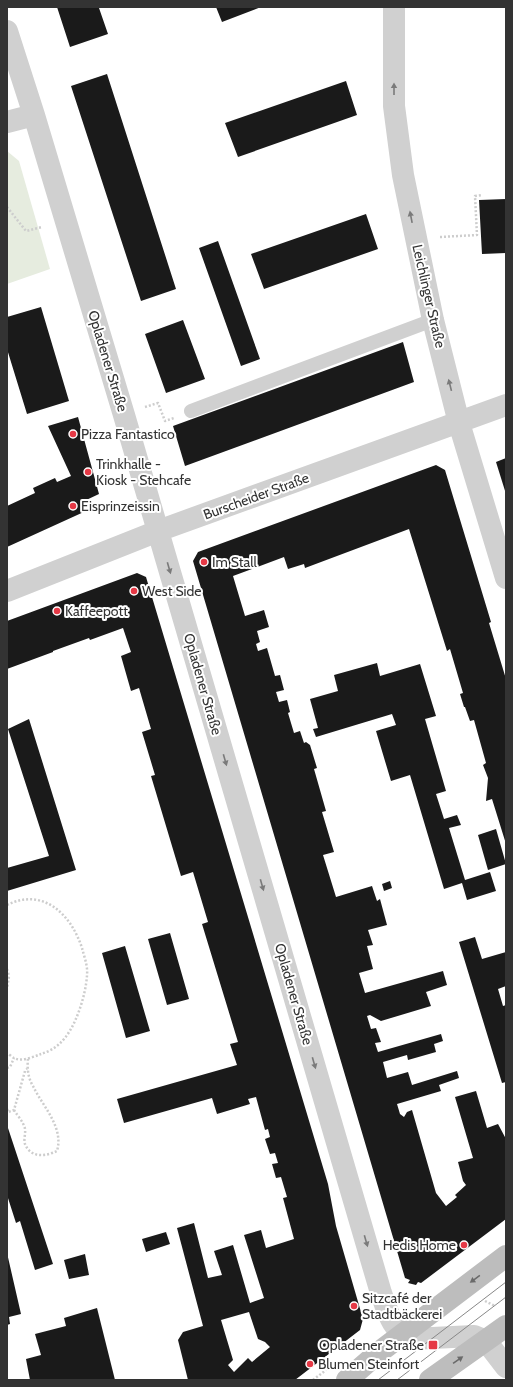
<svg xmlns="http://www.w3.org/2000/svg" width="513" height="1387" font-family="Cabin,sans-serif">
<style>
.green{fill:#e6ecdf}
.building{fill:#1a1a1a;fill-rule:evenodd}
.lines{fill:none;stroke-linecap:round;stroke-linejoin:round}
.path{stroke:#cdcdcd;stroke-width:2.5;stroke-dasharray:2 2;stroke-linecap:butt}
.service{stroke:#d0d0d0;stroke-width:14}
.minor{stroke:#d0d0d0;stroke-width:22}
.secondary{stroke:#bdbdbd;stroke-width:22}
.tram{stroke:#888;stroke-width:1}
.oneway{fill:#7a7a7a}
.oneway2{fill:#6a6a6a}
.poi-dot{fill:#e63946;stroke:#fff;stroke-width:1.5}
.labels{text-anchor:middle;stroke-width:4;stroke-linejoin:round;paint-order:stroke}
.street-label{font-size:14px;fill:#333;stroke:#fff}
.poi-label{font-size:14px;fill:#333;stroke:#fff;text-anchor:start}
</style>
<rect width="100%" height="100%" fill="#fff"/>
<path class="green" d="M7 151 19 161 50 269 7 284Z"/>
<path class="building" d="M57 7 99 8 108 34 70 47Z
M216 7H261L222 22Z
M107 74 176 289 141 301 71 86Z
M346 81 357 115 238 157 225 123Z
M506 199V253L482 254 479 200Z
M366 214 378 249 264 289 251 254Z
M218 241 260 359 241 366 199 248Z
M41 307 69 401 27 414 7 349V317Z
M183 320 205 379 166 393 145 334Z
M403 342 414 382 185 466 173 426Z
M78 417 99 494 82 502 86 511 7 547V506L35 493 33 488 55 478 57 482 71 476 48 426Z
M506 458V494L496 462Z
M436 465 445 470 491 622 489 623 506 679V844L492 799 486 801 488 778 483 765 486 763 474 720 470 721 465 707H464L460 694 463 693 450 649 447 651 409 529 305 568 304 564 288 569 284 557 233 576 245 616 264 610 269 627 257 631 260 642 256 644 258 651 267 648 275 676 280 675 284 690 276 692 279 702 287 700 290 712 288 713 294 733 300 731 304 743 306 742 310 745 317 768 314 769 326 811 322 812 334 852 323 855 336 897 372 886 377 901 380 899 387 925 368 930 373 945 367 946 373 969 359 973 365 993 443 971 447 985 426 992 431 1006 381 1021 370 1015 367 1016 371 1029 376 1028 381 1042 375 1043 378 1052 441 1034 443 1041 434 1044 436 1052 408 1060 407 1055 383 1062 387 1078 408 1072 412 1085 457 1071 459 1078 439 1085 441 1091 397 1104 400 1114 404 1117 407 1112 412 1110 436 1193 446 1206 457 1197 455 1195 466 1185 463 1181 458 1162 473 1158 455 1097 476 1091 487 1128 498 1124 506 1139V1219L421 1283 418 1282 416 1285 408 1283 410 1280 405 1278 193 561 198 552Z
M137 573 146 577 328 1184 336 1226 363 1319 360 1330 295 1380H188L178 1340 183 1332 203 1326 177 1228 194 1223 208 1278 222 1275 214 1251 233 1245 250 1303 264 1298 244 1235 261 1230 266 1248 294 1239 283 1198 287 1197 281 1177 276 1178 272 1164 278 1163 275 1153 270 1154 265 1139 270 1137 268 1129 265 1130 256 1097 248 1099 250 1104 217 1114 212 1098 124 1123 117 1099 237 1065 230 1044 238 1042 202 924 208 922 193 872 181 876 151 776 155 775 142 732 151 729 139 688 131 691 121 656 131 652 123 628 90 640 89 638 53 651V652L7 669V621ZM249 1312 258 1339 265 1342 270 1347 252 1362 248 1358 234 1372 228 1365 233 1360 221 1320Z
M377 663 380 676 420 664 436 716 425 719 446 791 436 794 444 819 457 815 461 825 449 828 465 880 490 872 496 891 467 900 462 883 444 889 410 775 391 781 376 731 396 725 392 714 316 737 313 729 318 728 310 699 338 691 334 675Z
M29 719 76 870 7 891V868L49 856 8 729Z
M496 829 506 864 488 870 478 835Z
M390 881 392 888 384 891 382 884Z
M170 933 189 999 167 1005 148 939Z
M475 937 482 959 506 952V986L498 989 503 1006 506 1005V1082L502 1083 459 942Z
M125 946 150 1031 126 1038 102 953Z
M7 1125 53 1264 35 1270 20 1221 16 1223 7 1195Z
M166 1232 170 1244 146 1252 142 1239Z
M7 1253 21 1314 9 1317 10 1324 7 1325Z
M85 1254 89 1275 69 1279 64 1260Z
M97 1308 115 1380H30L26 1359 41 1355 35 1334 66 1326 64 1318Z"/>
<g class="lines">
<path class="path" d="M7 207 26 231 42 227
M440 237 477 235 475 196 482 195
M145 407 158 403 165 421 174 418
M7 905C43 887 71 914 82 948 84 956 88 966 87 975 86 995 75 1031 59 1044 54 1049 47 1052 41 1054 33 1057 22 1062 14 1058 12 1057 9 1054 7 1053
M7 969 9 976 7 989
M7 1068 10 1067 14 1058
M7 1109 8 1112 14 1110 25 1071 27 1069
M14 1110C17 1115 22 1120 24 1126 27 1131 23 1139 25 1144 31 1159 47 1156 57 1151 64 1127 43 1107 33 1086 28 1078 27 1068 28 1059
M485 1301 495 1306
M313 1380 326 1370"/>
<path class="service" d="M191 411 433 320"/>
<path class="minor" d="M394 7V106L403 175 433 320 459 423 506 578
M7 31 34 115 124 415 381 1293C387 1310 393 1333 411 1339L474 1336 486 1341 506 1367
M7 122 34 115
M7 591 158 531 506 405"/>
<path class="secondary" d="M347 1380 378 1353 506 1256
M430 1380 506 1326"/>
<path class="tram" d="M378 1380 506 1282
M397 1380 506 1297"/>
</g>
<defs><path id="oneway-solid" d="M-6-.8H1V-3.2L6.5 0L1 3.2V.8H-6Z"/></defs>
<g class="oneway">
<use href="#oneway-solid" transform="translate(394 89) rotate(-90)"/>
<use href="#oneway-solid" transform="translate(411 217) rotate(-101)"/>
<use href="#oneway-solid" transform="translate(450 385) rotate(-104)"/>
<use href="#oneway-solid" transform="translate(169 568) rotate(74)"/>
<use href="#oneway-solid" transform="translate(225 760) rotate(74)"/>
<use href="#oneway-solid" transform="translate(262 885) rotate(74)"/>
<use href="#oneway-solid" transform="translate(314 1063) rotate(74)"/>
<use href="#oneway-solid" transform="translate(366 1241) rotate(74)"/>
</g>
<g class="oneway2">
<use href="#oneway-solid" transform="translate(475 1279) rotate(144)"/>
<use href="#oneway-solid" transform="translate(458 1360) rotate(-35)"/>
</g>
<g class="poi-dot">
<circle cx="73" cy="434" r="4"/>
<circle cx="88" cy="472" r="4"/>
<circle cx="73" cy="506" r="4"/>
<circle cx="204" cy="562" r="4"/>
<circle cx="134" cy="591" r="4"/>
<circle cx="57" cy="611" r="4"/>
<circle cx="464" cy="1245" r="4"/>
<circle cx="354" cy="1306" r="4"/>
<rect x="428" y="1340" width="10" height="10" rx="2"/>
<circle cx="310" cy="1364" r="4"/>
</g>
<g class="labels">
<g class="street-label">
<text transform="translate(429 296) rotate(77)" y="5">Leichlinger Straße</text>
<text transform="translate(108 361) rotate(73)" y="5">Opladener Straße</text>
<text transform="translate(256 496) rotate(-20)" y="5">Burscheider Straße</text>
<text transform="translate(203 684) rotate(74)" y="5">Opladener Straße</text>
<text transform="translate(294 994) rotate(74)" y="5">Opladener Straße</text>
</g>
<g class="poi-label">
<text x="81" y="439">Pizza Fantastico</text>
<text x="96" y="469">Trinkhalle -<tspan x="96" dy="16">Kiosk - Stehcafe</tspan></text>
<text x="81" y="511">Eisprinzeissin</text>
<text x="212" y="567">Im Stall</text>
<text x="142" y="596">West Side</text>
<text x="65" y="616">Kaffeepott</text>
<text x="456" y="1250" text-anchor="end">Hedis Home</text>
<text x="362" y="1303">Sitzcafé der<tspan x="362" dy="16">Stadtbäckerei</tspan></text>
<text x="424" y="1350" text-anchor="end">Opladener Straße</text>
<text x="318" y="1369">Blumen Steinfort</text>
</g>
</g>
<rect width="513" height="1387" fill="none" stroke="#333333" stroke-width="16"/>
</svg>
